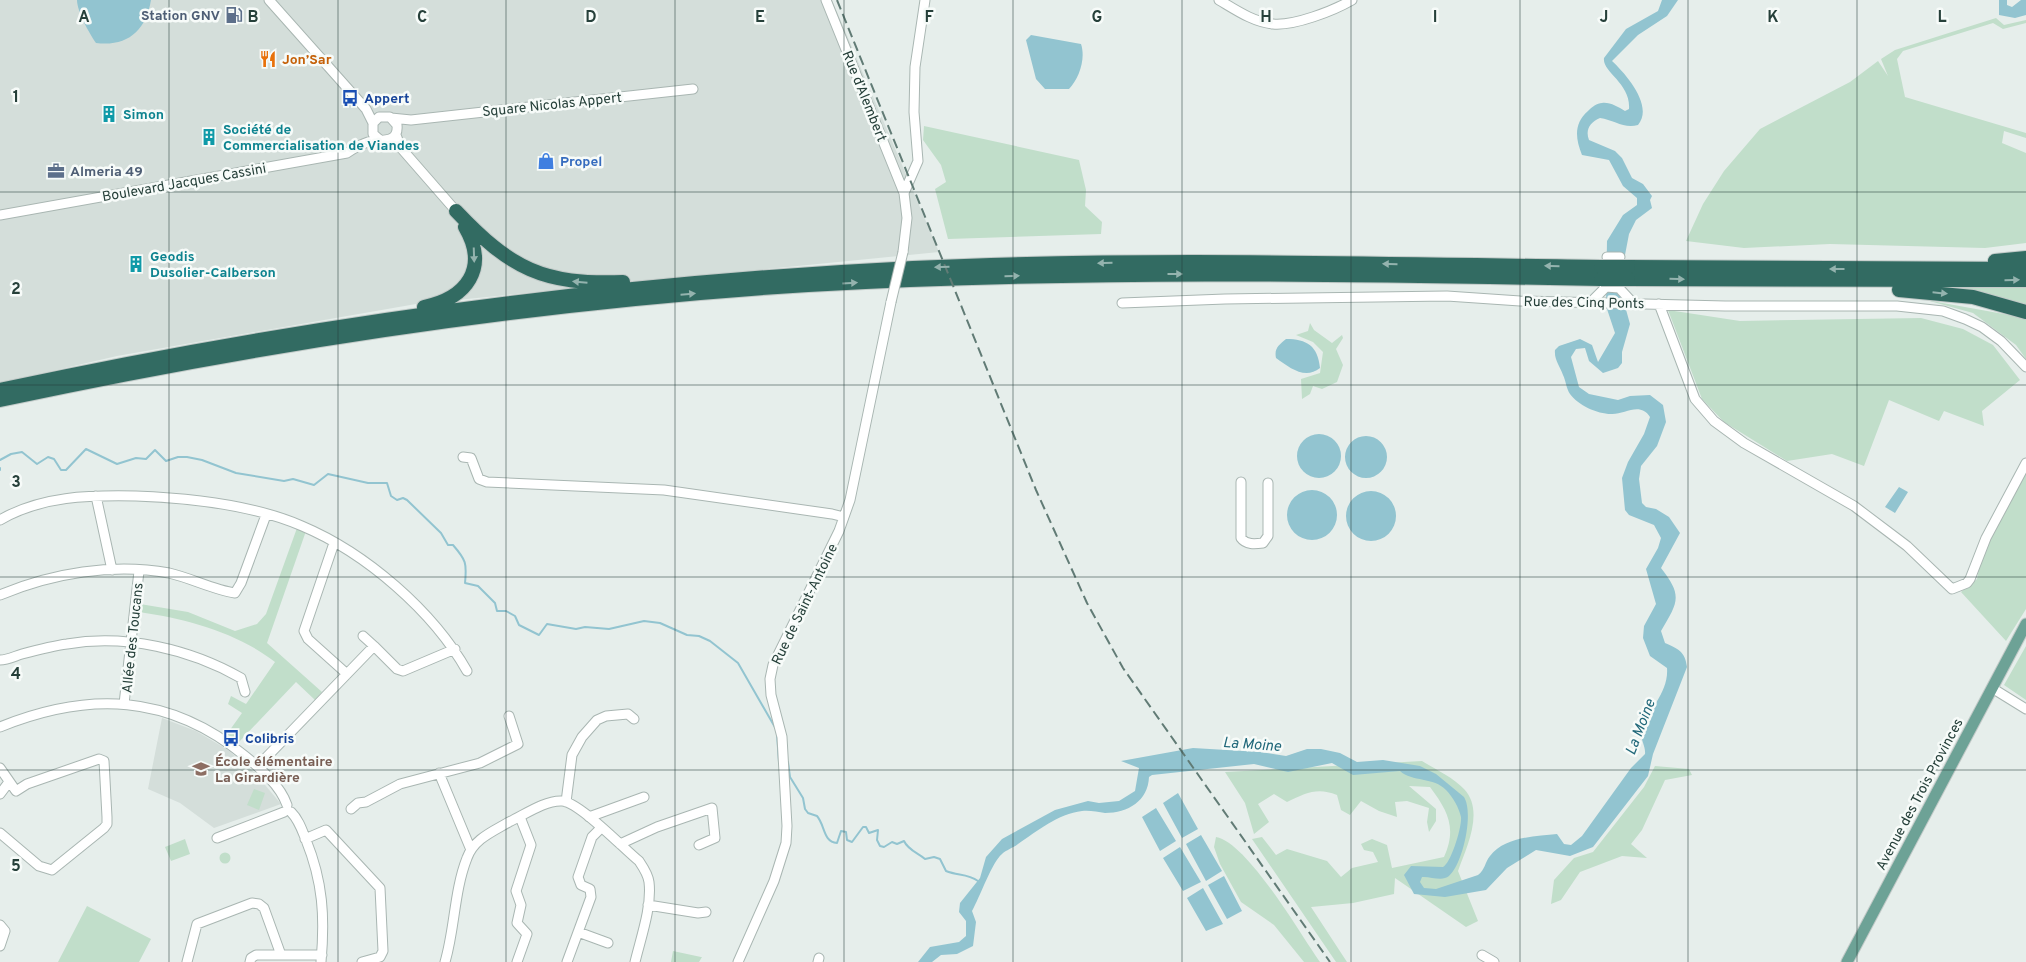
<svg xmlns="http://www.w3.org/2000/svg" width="2026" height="962" font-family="Overpass,sans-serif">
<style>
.built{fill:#d4deda}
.green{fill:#c1deca}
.water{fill:#92c4d0}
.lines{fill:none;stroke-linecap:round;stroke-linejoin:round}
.stream{stroke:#92c4d0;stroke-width:2}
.minor-casing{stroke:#a9b6b2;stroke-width:11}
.major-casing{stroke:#c2cac8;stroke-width:13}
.highway-casing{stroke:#c2cac8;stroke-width:16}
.minor{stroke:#fff;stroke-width:9}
.major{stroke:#6da296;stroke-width:11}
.highway{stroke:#326b62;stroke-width:14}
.rail{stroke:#617b75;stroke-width:2;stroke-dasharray:10 5;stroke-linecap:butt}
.minor-bridge-casing{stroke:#a9b6b2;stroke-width:11;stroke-linecap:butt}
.highway-bridge-casing{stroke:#c2cac8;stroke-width:16;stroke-linecap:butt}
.minor-bridge{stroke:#fff;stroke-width:9}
.highway-bridge{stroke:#326b62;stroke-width:14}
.oneway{fill:#94b3ae}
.grid{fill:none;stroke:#26403a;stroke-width:1;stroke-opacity:0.55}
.labels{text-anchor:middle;stroke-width:5;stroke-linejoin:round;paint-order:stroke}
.service-label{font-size:14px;font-weight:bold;fill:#4e5e75;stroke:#f7fbf9;text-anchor:end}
.food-label{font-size:14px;font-weight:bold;fill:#c56008;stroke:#f7fbf9;text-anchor:start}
.street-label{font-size:14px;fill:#26403a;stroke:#f7fbf9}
.transit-label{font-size:14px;font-weight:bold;fill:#164399;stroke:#f7fbf9;text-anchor:start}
.culture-label{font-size:14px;font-weight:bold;fill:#0d838f;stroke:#f7fbf9;text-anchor:start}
.shop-label{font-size:14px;font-weight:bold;fill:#366cbe;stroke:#f7fbf9;text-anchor:start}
.education-label{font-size:14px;font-weight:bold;fill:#785e54;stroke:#f7fbf9;text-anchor:start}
.water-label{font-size:15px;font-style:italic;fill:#21687a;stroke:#f7fbf9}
.grid-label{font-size:16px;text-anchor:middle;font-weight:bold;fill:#26403a;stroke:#f7fbf9;stroke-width:5;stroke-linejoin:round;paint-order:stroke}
</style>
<rect width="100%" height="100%" fill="#e6eeeb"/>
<path class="built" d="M0 0H832L939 252 416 304 117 356 0 383Z
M162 718 196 731 228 750 255 773 281 804 214 828 180 803 148 789Z"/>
<path class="green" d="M1996 18 2004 25 2026 20V23L2003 29 1993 23 1903 51 1897 59 1905 97 2026 133V138L2004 131 2002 143 2026 153V243L1985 248 1830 244 1744 248 1686 241 1703 204 1724 171 1760 129 1850 82 1878 61 1888 76 1881 59 1895 50Z
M924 126 1079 160 1086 190 1085 206 1102 222 1101 234 948 239 935 189 946 182 941 165 923 140Z
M2026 285V306L1950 288Z
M1926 300 2026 318V359L2016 345 1973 313Z
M1668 310 1740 321 1921 318 1963 329 1993 345 2020 380 1982 411 1984 426 1944 411 1939 421 1889 400 1864 466 1832 454 1787 461 1724 422 1702 399Z
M1310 323 1314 330 1332 343 1342 335 1343 338 1336 349 1343 365 1337 382 1322 389 1313 386 1310 394 1302 399 1301 379 1320 373 1323 352 1313 342 1296 335 1308 331Z
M2026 470V609L2006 641 1961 592 1977 579 1981 559 1993 532Z
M297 528 306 531 267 643 322 692 315 700 296 682 239 742 227 734 242 713 228 704 231 696 246 704 275 662C236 632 187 619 139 612L140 604 188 612 235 631 257 624 266 614Z
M2026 646V700L2004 685Z
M1422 761C1435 769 1454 778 1464 789 1485 811 1466 848 1458 871L1478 921 1466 927 1395 878 1394 894 1353 903 1311 907 1347 962H1336L1252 839 1262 837 1276 855 1287 849 1327 861 1341 877 1352 868 1378 862 1373 852 1364 850 1361 844 1372 839 1387 845 1392 868 1444 857C1457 828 1448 811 1430 787L1409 786 1436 809V821L1429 832 1427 822 1429 808 1407 801 1395 802 1397 817 1379 811 1361 801 1350 815 1341 810 1337 795C1317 787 1306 793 1287 802L1274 794 1258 804 1269 822 1254 834 1245 803 1225 772Z
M1655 766 1689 769 1692 775 1665 780 1642 830 1631 844 1647 858 1622 856 1580 872 1561 900 1551 904 1554 880 1574 858 1593 852 1644 787Z
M254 789 265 793 259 810 247 805Z
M1216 837C1248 843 1300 934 1320 962H1304L1274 925 1241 902 1220 864 1214 847Z
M185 839 190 854 171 861 165 847Z
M219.5 858a5.5 5.5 0 1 1 11 0a5.5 5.5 0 1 1-11 0Z
M87 906 151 939 139 962H58Z
M673 951 701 957H702L699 962H671Z"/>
<path class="water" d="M77 0H151C146 31 127 47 96 43 89 33 77 11 77 0Z
M1662 0H1678L1667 16 1638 35 1612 61C1626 74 1654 106 1638 125 1624 129 1614 120 1600 118 1590 122 1585 130 1589 140L1615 151 1622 158 1632 178 1643 184 1652 196 1650 200 1652 208 1636 220 1629 234 1625 255V306L1630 324 1622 352V363L1618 368 1603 373 1589 361 1585 348 1576 349 1571 357 1579 387 1589 394 1618 400 1630 396 1650 395 1663 405 1666 422 1657 446 1641 466 1639 479 1642 503 1646 507 1656 509 1669 517 1680 533 1661 568C1683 596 1678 602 1661 631L1665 643C1678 649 1685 651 1687 667L1653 754 1648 776 1593 847 1570 856 1536 850 1507 868 1486 890 1445 897 1414 894 1404 875 1411 866 1443 867C1451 863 1462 827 1461 817 1459 808 1453 797 1446 790 1434 777 1412 782 1400 771L1353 775 1332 763 1288 772 1254 764 1152 775 1149 777C1148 801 1128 813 1105 813 1098 812 1089 810 1082 811 1058 814 1037 831 1018 844 1013 848 1006 850 1002 854 992 862 980 897 972 911L976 922 973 946 957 954 941 955 932 962H918L930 947 959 942 966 936V921L959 912 960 903 980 878 986 857 1002 839 1055 810 1088 801 1099 803 1119 801 1135 791 1139 768 1121 761 1193 748 1260 752 1286 756 1307 749H1321L1340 753 1357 762 1383 760 1420 766 1436 774 1464 797C1474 813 1463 864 1449 876 1442 882 1430 876 1422 877L1420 882 1424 888 1436 889 1478 875C1485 870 1485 862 1490 856 1504 837 1536 836 1557 834L1564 844 1571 845 1582 836 1631 768 1645 754C1646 746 1639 738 1642 730 1648 709 1669 693 1667 668L1650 656 1643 638 1644 626 1656 604 1646 569 1658 548 1661 538 1654 525 1629 515 1625 510 1622 478 1628 462 1644 434 1650 417C1640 401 1624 415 1611 414 1597 414 1578 405 1570 394 1566 388 1566 381 1563 375 1560 366 1554 360 1555 350L1559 346 1580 339 1592 345 1598 362 1615 333 1606 306 1607 241 1623 215 1637 205V198L1623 186 1609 160 1582 155C1575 138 1574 123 1588 111 1592 107 1597 103 1602 103 1610 102 1618 107 1625 111L1629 109C1631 83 1602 72 1604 58L1626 29 1658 11Z
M1999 0H2007V5L2012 7 2021 0H2026V15L2015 18 1999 15Z
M1031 35 1081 44C1086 59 1079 79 1069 89H1045L1036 79 1026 40Z
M1286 339C1307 339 1318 346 1320 368 1305 380 1290 368 1276 358 1274 348 1279 345 1286 339Z
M1297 456a22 22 0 1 1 44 0a22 22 0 1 1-44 0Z
M1345 457a21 21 0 1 1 42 0a21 21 0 1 1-42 0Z
M1899 487 1908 492 1895 513 1885 507Z
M1287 515a25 25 0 1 1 50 0a25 25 0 1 1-50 0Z
M1346 516a25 25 0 1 1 50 0a25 25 0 1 1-50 0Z
M1178 793 1198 829 1182 838 1163 803Z
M1156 808 1176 841 1160 851 1142 817Z
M1201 835 1222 871 1206 881 1186 844Z
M1180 847 1201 882 1183 891 1163 858Z
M1224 876 1242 911 1227 919 1208 885Z
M1203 888 1223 924 1206 931 1187 898Z"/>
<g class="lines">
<path class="stream" d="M0 460 11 454 22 452 37 464 48 457 54 459 61 470H66L86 449 117 464 136 458 146 459 155 450 166 461 178 457H187L202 460 236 473 284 481 293 479 314 485 328 474 368 483H387L391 496 397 500 403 498 407 500 441 533 448 545H453C466 560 467 563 465 583L478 586 495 603 497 611H506L515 616 519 625 539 635 547 624 576 629 585 627 609 629 644 621 660 623 687 635 699 636 710 641 738 663 776 729
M0 468V470
M777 734 779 762
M788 762 790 777 803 798 805 809 808 813 817 816C825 825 823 842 837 843L841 831 846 832 847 840 852 842 863 827H866L869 833 878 830 877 840 880 846 884 847 892 842 897 844 904 841C908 850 918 853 925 859L934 857 940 859 946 871C958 876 967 873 978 881"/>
<g class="minor-casing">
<path id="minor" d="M269 0 366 109 373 123
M826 0 904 193
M1219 0C1236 10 1253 22 1273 24 1294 26 1333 11 1352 0
M391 118 411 120 693 89
M396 135 401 148 456 211
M0 215 347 153C353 149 361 144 368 142 381 139 399 144 397 125L390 117H379L373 123V134L381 141
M903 252 907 218 904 193 918 161 914 112 915 67 925 0
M1607 257H1620
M1591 302 1606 287 1619 288 1633 303
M1122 303 1225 299 1447 296 1520 301 1725 306H1897L1943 311 1965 319 1982 327 2001 341 2026 367
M1659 304 1695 399 1714 421 1744 443 1854 506 1907 546 1952 589 1967 583 1970 579 1986 538 2026 463
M463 457 471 458 479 479 487 482 664 490 832 514 844 517
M1241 482V538C1246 545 1255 544 1263 543L1268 536V483
M96 496 112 570
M0 520C41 496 89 495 136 496 188 498 254 505 302 526 366 553 433 611 467 671
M334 543 304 631 308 639 347 674
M0 595C52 573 113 563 169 573 191 578 214 590 235 593L241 583 266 515
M363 636 374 646
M0 660C8 660 15 656 22 654 37 650 52 646 67 644 126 634 190 649 241 678L245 692
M1992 688 2026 709
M124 704 139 571
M0 727C89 691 169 694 245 756 261 769 280 785 287 805
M258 766 374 646 397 669 403 671 455 649
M0 768 16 791 27 784 99 759 104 761 107 817V824L104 828 52 870 39 866 0 833
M439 773 471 850
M0 794 9 782
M566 802 572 755 582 737 597 720 606 716 628 714 634 719
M351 809 358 803 366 802 400 784 480 763 518 744 509 716
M291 812C299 820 302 830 306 840 323 882 325 917 321 962
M589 817 644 797
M217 838 284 812
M305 839 326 830 380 888 383 951 380 957 362 962
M620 844 657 827 712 808 715 838 699 845
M648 905 698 913 706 912
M0 925 5 931 0 946
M578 932 608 943
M1482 955 1494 962
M187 962 197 924 252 903 259 904 264 908 281 955
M250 962 251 958 256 955H322
M445 962C455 928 454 891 467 858 474 839 492 832 509 822 524 815 545 800 562 801 579 802 623 848 639 861 643 867 648 874 649 882 652 907 641 937 635 962
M517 962 527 934 517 923 521 905 516 891 531 845 520 817
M567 962 591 897 590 889 581 885 578 877 592 837 601 828
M738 962 774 881 786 843 787 826 782 737 771 695 770 679 773 665 839 531 850 500 891 302
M818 962 819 958"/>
</g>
<g class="major-casing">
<path id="major" d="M1847 962 2026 624"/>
</g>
<g class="highway-casing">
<path id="highway" d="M456 211C511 269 543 285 623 282
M1995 261 2026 258
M1628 267 2026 269
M1628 279 2026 280
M1899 290 1973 297 2026 312
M424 307C467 298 489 268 465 227
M0 390C301 325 606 283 913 268 1142 257 1372 264 1601 267
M0 400C266 343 536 302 808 285 1073 270 1337 274 1601 279"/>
</g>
<use href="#minor" class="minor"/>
<use href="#major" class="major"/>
<use href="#highway" class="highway"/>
<path class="rail" d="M837 0 1036 490 1087 603 1123 668 1330 962"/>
<g class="minor-bridge-casing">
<path id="minor-bridge" d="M891 302 903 252"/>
</g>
<g class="highway-bridge-casing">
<path id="highway-bridge" d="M1601 267H1628
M1601 279H1628"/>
</g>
<use href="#minor-bridge" class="minor-bridge"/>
<use href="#highway-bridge" class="highway-bridge"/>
</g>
<defs><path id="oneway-solid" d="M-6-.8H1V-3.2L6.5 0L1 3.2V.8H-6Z" transform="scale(1.25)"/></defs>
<g class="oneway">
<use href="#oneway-solid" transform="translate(474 255) rotate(88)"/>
<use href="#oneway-solid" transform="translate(1105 263) rotate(179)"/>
<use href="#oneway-solid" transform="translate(1390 264) rotate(-179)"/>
<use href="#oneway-solid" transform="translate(1552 266) rotate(-179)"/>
<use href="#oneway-solid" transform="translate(942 267) rotate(178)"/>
<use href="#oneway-solid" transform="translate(1837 269) rotate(-180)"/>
<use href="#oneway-solid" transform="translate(1175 274)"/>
<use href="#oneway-solid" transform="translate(1012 276) rotate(-1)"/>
<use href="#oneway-solid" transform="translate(1677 279) rotate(1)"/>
<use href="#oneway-solid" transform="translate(2012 280) rotate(-1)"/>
<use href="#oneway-solid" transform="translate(580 282) rotate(-175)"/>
<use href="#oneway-solid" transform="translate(850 283) rotate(-3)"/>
<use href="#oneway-solid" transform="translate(1940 293) rotate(6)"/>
<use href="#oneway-solid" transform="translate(688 294) rotate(-5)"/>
</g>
<path class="grid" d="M169 0V962M338 0V962M506 0V962M675 0V962M844 0V962M1013 0V962M1182 0V962M1351 0V962M1520 0V962M1688 0V962M1857 0V962M0 192H2026M0 385H2026M0 577H2026M0 770H2026"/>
<defs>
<g id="fuel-bare" transform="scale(1.35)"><path d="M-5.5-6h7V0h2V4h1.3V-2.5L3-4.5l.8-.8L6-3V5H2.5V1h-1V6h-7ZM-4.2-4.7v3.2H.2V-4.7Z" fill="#5c6f8a" stroke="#f7fbf9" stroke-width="2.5" paint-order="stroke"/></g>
<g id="restaurant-bare" transform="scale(1.35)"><path d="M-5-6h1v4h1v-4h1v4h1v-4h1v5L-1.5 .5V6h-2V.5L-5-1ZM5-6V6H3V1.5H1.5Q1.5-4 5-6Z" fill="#e8710a" stroke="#f7fbf9" stroke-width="2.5" paint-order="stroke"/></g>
<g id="bus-bare" transform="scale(1.35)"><path d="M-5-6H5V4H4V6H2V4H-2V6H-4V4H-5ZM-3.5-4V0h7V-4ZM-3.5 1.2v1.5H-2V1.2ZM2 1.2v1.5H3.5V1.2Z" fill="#1a4fb4" stroke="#f7fbf9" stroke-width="2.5" paint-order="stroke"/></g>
<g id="building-bare" transform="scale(1.35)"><path d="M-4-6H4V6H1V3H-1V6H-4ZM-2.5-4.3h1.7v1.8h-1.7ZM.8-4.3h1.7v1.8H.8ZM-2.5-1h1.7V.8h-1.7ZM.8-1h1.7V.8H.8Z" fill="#0f9aa8" stroke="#f7fbf9" stroke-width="2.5" paint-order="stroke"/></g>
<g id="shop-bare" transform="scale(1.35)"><path d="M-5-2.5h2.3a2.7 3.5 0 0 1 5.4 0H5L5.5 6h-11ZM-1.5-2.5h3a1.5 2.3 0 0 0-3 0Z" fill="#3f7fe0" stroke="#f7fbf9" stroke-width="2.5" paint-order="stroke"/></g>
<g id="office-bare" transform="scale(1.35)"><path d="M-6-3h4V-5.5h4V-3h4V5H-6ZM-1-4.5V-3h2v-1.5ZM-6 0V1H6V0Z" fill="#5c6f8a" stroke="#f7fbf9" stroke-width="2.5" paint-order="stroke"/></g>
<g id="school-bare" transform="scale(1.35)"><path d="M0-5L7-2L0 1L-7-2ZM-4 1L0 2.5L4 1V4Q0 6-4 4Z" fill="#8d6e63" stroke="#f7fbf9" stroke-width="2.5" paint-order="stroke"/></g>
</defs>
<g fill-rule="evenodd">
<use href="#fuel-bare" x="234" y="15"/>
<use href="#restaurant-bare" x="268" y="59"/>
<use href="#bus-bare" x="350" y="98"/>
<use href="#building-bare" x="109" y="114"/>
<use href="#building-bare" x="209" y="137"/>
<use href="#shop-bare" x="546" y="161"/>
<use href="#office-bare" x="56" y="171"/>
<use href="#building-bare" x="136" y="264"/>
<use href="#bus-bare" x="231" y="738"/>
<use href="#school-bare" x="201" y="769"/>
</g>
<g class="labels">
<g class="service-label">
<text x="220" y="20">Station GNV</text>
<text x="70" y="176" text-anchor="start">Almeria 49</text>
</g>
<g class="food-label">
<text x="282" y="64">Jon’Sar</text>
</g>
<g class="street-label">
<text transform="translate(865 96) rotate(68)" y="5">Rue d’Alembert</text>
<text transform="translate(552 104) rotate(-6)" y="5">Square Nicolas Appert</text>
<text transform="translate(184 182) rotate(-10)" y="5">Boulevard Jacques Cassini</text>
<text transform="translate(1584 302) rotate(1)" y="5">Rue des Cinq Ponts</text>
<text transform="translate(804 604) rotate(-64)" y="5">Rue de Saint-Antoine</text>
<text transform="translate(132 638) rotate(-84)" y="5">Allée des Toucans</text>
<text transform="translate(1919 794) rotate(-62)" y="5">Avenue des Trois Provinces</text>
</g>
<g class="transit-label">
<text x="364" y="103">Appert</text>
<text x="245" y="743">Colibris</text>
</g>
<g class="culture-label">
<text x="123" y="119">Simon</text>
<text x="223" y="134">Société de<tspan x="223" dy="16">Commercialisation de Viandes</tspan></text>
<text x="150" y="261">Geodis<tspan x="150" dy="16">Dusolier-Calberson</tspan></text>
</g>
<g class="shop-label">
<text x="560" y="166">Propel</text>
</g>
<g class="education-label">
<text x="215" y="766">École élémentaire<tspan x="215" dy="16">La Girardière</tspan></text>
</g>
<g class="water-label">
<text transform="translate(1640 727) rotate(-69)" y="5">La Moine</text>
<text transform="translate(1252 744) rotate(4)" y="5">La Moine</text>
</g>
</g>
<g class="grid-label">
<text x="84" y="22">A</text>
<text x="253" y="22">B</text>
<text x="422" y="22">C</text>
<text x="591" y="22">D</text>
<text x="760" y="22">E</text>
<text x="929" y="22">F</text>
<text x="1097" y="22">G</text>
<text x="1266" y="22">H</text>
<text x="1435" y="22">I</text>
<text x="1604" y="22">J</text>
<text x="1773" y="22">K</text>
<text x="1942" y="22">L</text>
<text x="16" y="102">1</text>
<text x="16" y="294">2</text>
<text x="16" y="487">3</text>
<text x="16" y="679">4</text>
<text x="16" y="871">5</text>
</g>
</svg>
